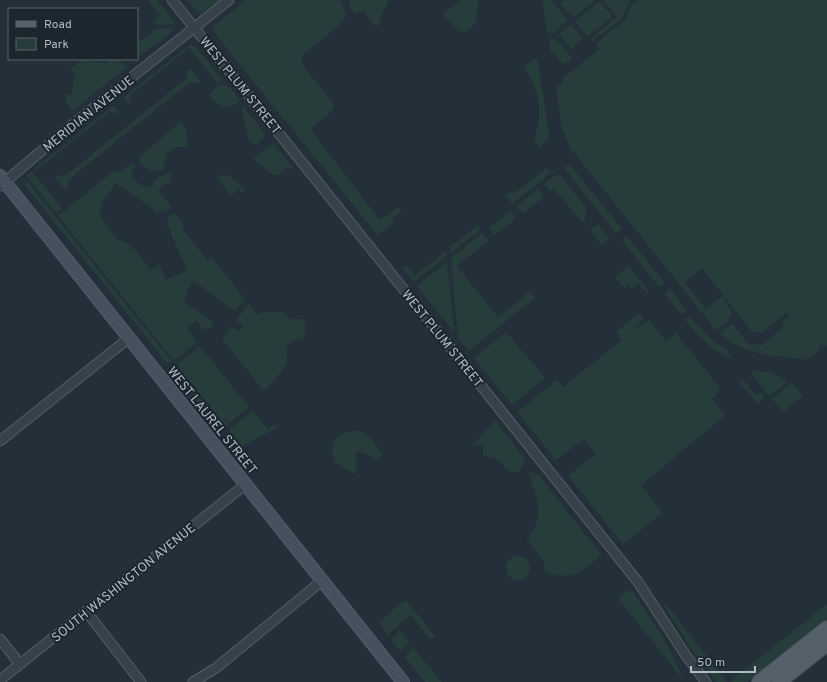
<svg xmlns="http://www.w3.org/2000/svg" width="827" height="682" font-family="Overpass,sans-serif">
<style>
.green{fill:#263d3b}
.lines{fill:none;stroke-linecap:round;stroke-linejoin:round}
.minor-casing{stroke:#545f68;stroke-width:11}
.secondary-casing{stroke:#545f68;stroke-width:14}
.primary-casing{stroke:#434d56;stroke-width:16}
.minor{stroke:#36414a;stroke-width:9}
.secondary{stroke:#45515d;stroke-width:12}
.primary{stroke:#54616a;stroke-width:14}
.labels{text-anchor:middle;stroke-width:4;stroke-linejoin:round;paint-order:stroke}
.street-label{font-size:13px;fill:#b1bcc6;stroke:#1c262f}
</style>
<rect width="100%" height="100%" fill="#23303a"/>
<path class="green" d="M148 0H157L175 22 174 24 158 25 155 23V20L160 16Z
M186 0H221L200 14Z
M246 0H340L346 15 343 22 304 54 301 59 303 65 334 105C332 118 315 119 311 130L380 220 399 207 402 211 393 218 394 222 378 236 213 31 214 26Z
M349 0H389L380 20 381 22 376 27 364 12 360 13 358 12 356 14 351 8Z
M460 0H478L476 23 465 32 457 31 443 14Z
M542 0H552L567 20 552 34 547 32Z
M564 0H595L573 18 560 3Z
M604 0H631L621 19 593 41 591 39 617 17Z
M638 0H827V347L824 345 819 347 818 352 806 360C797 358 791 358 782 357 759 355 739 349 721 335L720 333 732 324 749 344 761 345 784 327 781 322 789 316 787 313 761 333 752 332 702 268 684 282 706 309 723 296 732 314 728 317 730 320 717 330 715 329 571 149 562 129 556 86 561 84 563 78 599 49 596 44 625 20 631 6Z
M600 1 612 17 587 36 575 21Z
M571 24 583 39 571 49 559 34Z
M172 28 173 31 140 56 137 55V42L146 38 156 29Z
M552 38 557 40 571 56V60L565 64 562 63 553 52 551 53 549 41Z
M191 44 196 47 222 80 218 83 189 48 129 96 132 102 127 103 124 99 125 96Z
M82 59H92L93 62 107 63 108 59 119 60 127 67 72 111 66 101V94H72L73 80 76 74 70 70Z
M535 59 538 62 549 134 548 140 540 147 534 140C543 114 540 91 524 67Z
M187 69 192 70 200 80 199 83H189L68 180V188L63 189 55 179 56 175 65 176 187 78Z
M224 84C231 87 237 94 239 102 229 110 220 107 211 99L210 95 216 87Z
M242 105 266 135 256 146 248 139 241 106Z
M113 106 118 110 117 114 109 112 36 170 34 169Z
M180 122C189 127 187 138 187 147H177L167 153 162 170C153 172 144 169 139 160L140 156Z
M273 143 294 169 286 168 278 175H274L253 159Z
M131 163 136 166 132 171 131 177C137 182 142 187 150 187L159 177 171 172 172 173 169 176 172 180 158 190 171 207 162 213 160 210 156 214V211L116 183 103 201 99 214 117 239 133 246 122 256 133 247 151 270 140 279 159 264 166 280 187 271 168 226H165L169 222 166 219 174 213 185 226 182 229 208 261 212 258 245 299 235 311 194 281 186 293 187 294 184 301 214 323 211 328 204 330 196 320 187 328 197 342 174 361 58 216 115 170 120 172Z
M568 165 571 166 622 229 616 233 564 168Z
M545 169H550L547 176 512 204 505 195 519 190Z
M32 171 62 209 56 213 26 175Z
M230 173V176L245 189 241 193 238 189 231 196 217 178 223 174 226 177Z
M556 175H560L586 208 585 220 582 222 554 189 550 191 544 184Z
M27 181 172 362 168 363 166 362 25 185Z
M538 189 544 197 523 213 516 206Z
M510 211 516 219 494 235 489 228Z
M598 224 610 238 602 245 590 230Z
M478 225 481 229 451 253 450 247Z
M482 233 488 241 457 266 498 317 530 291 535 298 469 351 458 338 451 258Z
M627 236 665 283 659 287 622 240Z
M446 251V257L414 282 402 267 407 266 415 275Z
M447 262 454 332 417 286Z
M629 266 649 292 647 294 638 283 631 289 628 285 625 288 615 277Z
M670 289 687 311 682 315 665 294Z
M249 303 258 315 263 311 270 313 282 311C289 320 293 320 304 319L306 328 303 339C297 339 292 341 288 345 284 350 289 354 287 360 283 372 272 382 264 391L222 339 231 326 238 331 243 326 236 321Z
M640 313 644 319 635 326 637 328 649 319 666 341 676 333 721 389 712 399 725 416 641 485 663 513 623 544 568 476 596 454 584 439 556 460 517 412 557 380 563 387 617 344 622 340 616 332Z
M688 317H691L711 339 728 351 733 359C711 351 699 337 685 320Z
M506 332 545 378 512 405 474 358Z
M200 346 249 407 226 426 177 365Z
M175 367 224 428 223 429 218 428 173 370Z
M753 371 770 372 788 381 769 396 751 373Z
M743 379 756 395 760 392 765 398 757 404 739 382Z
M792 383 803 396 783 412 772 399Z
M253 411 268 429 275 424 276 425V428L242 446 229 430Z
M495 420 524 458C525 463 524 466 520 470 510 478 504 463 496 459 492 457 487 457 483 456L482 445H473Z
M355 430 366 433 383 454 378 459 358 451 355 454 357 468 355 474 335 463C328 442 334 435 355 430Z
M528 472 538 474 601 555C582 572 572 582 545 572L544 562 527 539C529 535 534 531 535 526 543 508 534 488 528 472Z
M506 568a12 12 0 1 1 24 0a12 12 0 1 1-24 0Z
M628 590 633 592 668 646 685 682 619 600 620 596Z
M406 600 436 637 430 639 411 615 387 635 379 623C388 615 395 607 406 600Z
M665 603 723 676 727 682H716L694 653 663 604Z
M827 604V618L747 682H732L734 678Z
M400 630 410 642 401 652 391 639Z
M413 647 442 682H425L405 657Z"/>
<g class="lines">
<g class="minor-casing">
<path id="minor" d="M172 0 638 582 687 657 706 682
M0 186 73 124 229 0
M0 441 129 338
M86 611 141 682
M0 639 20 664
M0 680 246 484
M193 682 216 668 323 580"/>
</g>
<g class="secondary-casing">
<path id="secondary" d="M0 176 403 682"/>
</g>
<g class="primary-casing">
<path id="primary" d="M759 682 827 628
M779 682 827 644"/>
</g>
<use href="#minor" class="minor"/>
<use href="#secondary" class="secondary"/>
<use href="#primary" class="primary"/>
</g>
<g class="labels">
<g class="street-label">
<text transform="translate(241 85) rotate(51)" y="5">WEST PLUM STREET</text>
<text transform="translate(88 113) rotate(-39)" y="5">MERIDIAN AVENUE</text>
<text transform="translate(443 338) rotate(51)" y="5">WEST PLUM STREET</text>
<text transform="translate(213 420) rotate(51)" y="5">WEST LAUREL STREET</text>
<text transform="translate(123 582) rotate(-39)" y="5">SOUTH WASHINGTON AVENUE</text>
</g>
</g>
<rect x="8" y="8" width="130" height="52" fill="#1c262f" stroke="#58626b"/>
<rect x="16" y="21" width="20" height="6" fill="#54616a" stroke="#58626b"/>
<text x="44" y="28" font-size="12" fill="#b1bcc6">Road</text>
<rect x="16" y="38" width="20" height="12" fill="#263d3b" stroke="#58626b"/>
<text x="44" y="48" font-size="12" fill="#b1bcc6">Park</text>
<path d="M691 666v6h64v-6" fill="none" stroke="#b1bcc6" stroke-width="2"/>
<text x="697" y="666" font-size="12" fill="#b1bcc6" stroke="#1c262f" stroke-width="3" paint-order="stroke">50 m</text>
</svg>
